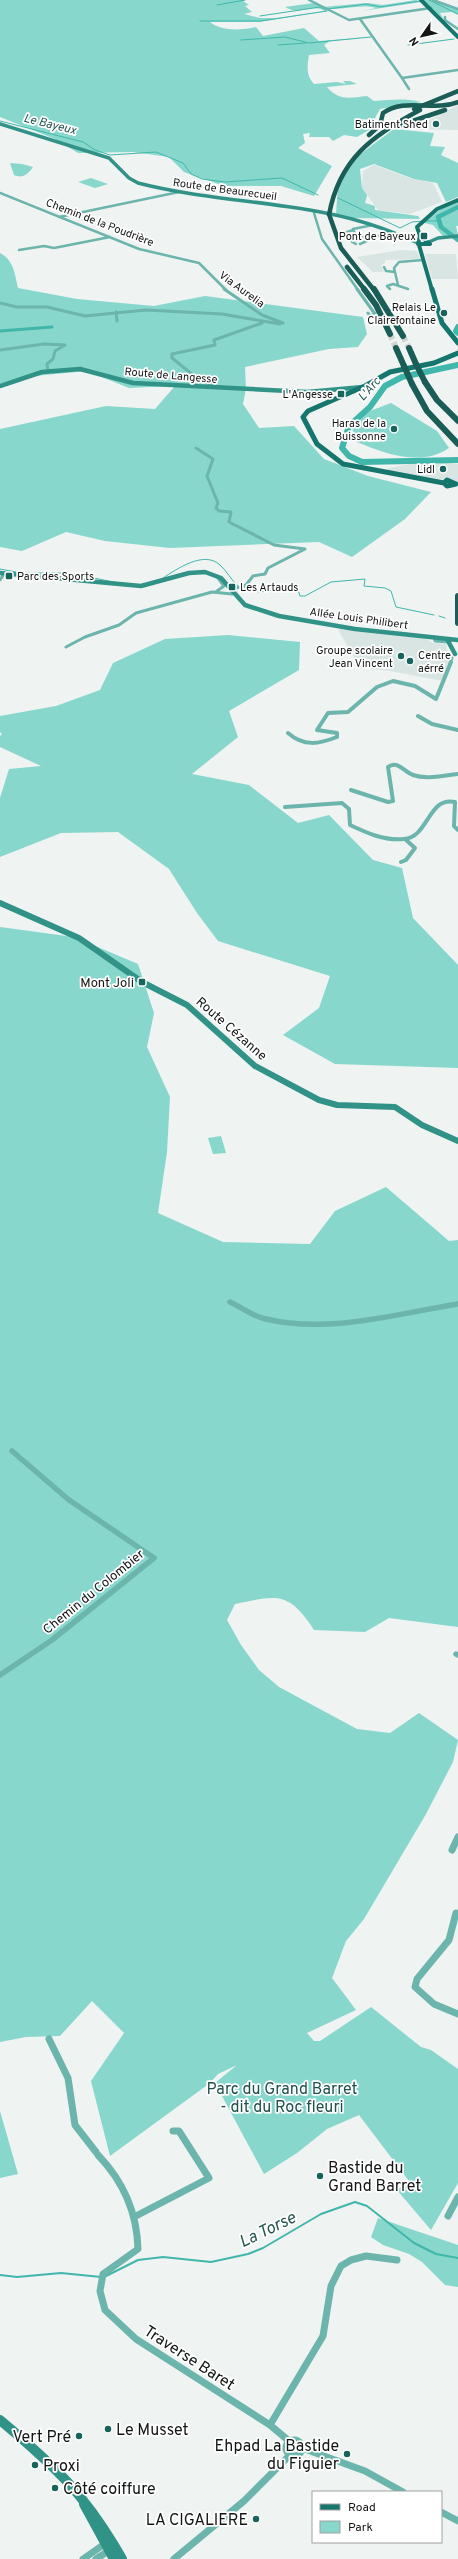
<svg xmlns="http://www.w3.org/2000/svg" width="458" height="2559" font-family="Overpass,sans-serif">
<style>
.built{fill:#d9e5e3}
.green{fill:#87d7cc}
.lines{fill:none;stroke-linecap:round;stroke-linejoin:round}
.stream-far1{stroke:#40b7aa;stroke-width:1}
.stream{stroke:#40b7aa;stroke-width:2}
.canal{stroke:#40b7aa;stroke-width:3}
.river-far1{stroke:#40b7aa;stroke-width:4.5}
.river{stroke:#40b7aa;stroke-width:6}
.highway-tunnel{stroke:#ced2d1;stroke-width:6;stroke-dasharray:6 3;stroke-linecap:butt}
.street-far4{stroke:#6cb5ac;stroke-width:2.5}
.street-far3{stroke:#6cb5ac;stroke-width:3}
.street-far2{stroke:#6cb5ac;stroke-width:4}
.street-far1{stroke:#6cb5ac;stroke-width:5.5}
.street{stroke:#6cb5ac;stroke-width:7}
.secondary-far3{stroke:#319288;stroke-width:3.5}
.secondary-far2{stroke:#319288;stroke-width:4.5}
.secondary-far1{stroke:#319288;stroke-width:6}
.secondary{stroke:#319288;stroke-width:10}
.primary-far1{stroke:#15766d;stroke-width:4}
.primary{stroke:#15766d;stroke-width:5}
.highway-far1{stroke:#195d56;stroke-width:4.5}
.highway{stroke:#195d56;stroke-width:6}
.highway-bridge-far1{stroke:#195d56;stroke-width:4.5}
.highway-bridge{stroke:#195d56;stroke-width:6}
.poi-dot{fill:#18645c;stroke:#fff;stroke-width:1.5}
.labels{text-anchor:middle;stroke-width:3.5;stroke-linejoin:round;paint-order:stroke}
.far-poi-label{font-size:11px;fill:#131414;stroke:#fff;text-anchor:end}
.far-street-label{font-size:11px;fill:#131414;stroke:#fff}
.far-water-label{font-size:12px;font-style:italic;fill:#245650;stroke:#fff}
.poi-label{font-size:13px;fill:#131414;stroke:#fff;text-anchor:end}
.street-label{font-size:13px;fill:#131414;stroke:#fff}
.near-park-label{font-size:16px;fill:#1d504a;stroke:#fff}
.near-poi-label{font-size:16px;fill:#131414;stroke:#fff;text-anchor:start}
.near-street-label{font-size:16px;fill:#131414;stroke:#fff}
.near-water-label{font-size:17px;font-style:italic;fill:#245650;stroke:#fff}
</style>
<rect width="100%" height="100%" fill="#eff3f2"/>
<path class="built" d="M458 105V130L402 129 431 119Z
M374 165 409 178 433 183 442 202 410 214 378 210 362 188 363 171Z
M401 250 417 251 420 259 385 260V263L381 265 384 272H373L357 257Z
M425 254H456L458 279H432Z
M427 461 458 464V482L385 471 389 468Z
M342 628 426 639 433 643 446 644 449 659 443 681 390 671 361 668 338 630Z"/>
<path class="green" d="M0 0H246L243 1 249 5 245 6 252 12 244 14 260 18H277L325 11C312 3 299 16 285 7L314 3 327 11 259 22H210C222 32 242 30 256 27L263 36 304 28 319 41 369 37 330 41 324 45 330 53 309 55C307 66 306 76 314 84L337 82 346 84 343 81H350L357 84 327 87C339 101 349 98 367 96L374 101C392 100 404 98 421 102L380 109 374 120 361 119 374 127 357 137 344 135 333 141 329 137H309L310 133 303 134 305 143 298 148 332 166 314 196 281 186H224L184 172 169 157 133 152 78 153 55 139 0 117Z
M416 0 421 2 362 11 376 8C358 3 335 13 323 7L367 3 383 5Z
M423 0H432L458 9V15L452 12 440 13 444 20Z
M394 129 434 133 430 146 445 147 441 155 458 163V197L446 202 437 183 414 179 374 164 360 169 362 188 367 195 365 203 375 206V210L418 216 420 219 354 218 336 214 338 185 355 158Z
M10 163 22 164 33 167C28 174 23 179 14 175Z
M91 178 108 184 95 188 78 182Z
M458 201V226H456L458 235 443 236 433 225 424 223 441 209Z
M0 253C14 260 15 275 18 288L77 299 154 306 205 296 363 317 367 334 358 347 329 349 245 367 246 389 243 404 259 428 294 426 324 459 368 476 431 492 405 519 352 557 319 542 170 548 105 541 66 532 22 551 0 547V429L106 406 155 409 175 386 129 388 87 371 24 377 0 384Z
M391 403 437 431 449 448C421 467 386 454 357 442L352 428 370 411Z
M228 635 300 642 299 670 229 711 238 737 192 774 249 785 298 823 329 815 373 860 402 868 413 918 458 965V1068L335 1064 283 1035 319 1008 330 976 218 941 197 913 169 869 118 832 61 833 0 857V798L9 769 41 766 0 747V736L2 734 0 732V716L56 706 100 690 113 663 165 639Z
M0 927 74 937 138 964 154 1013 147 1047 170 1097 167 1152 158 1213 223 1242 310 1244 335 1211 386 1187 449 1241 458 1240V1627L389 1618 365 1632 314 1630C289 1591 277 1595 235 1604L227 1620 241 1645 259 1670 279 1687 357 1729 390 1733 419 1713 458 1740 453 1762 426 1814 364 1919 346 1941 332 1978 356 2010 307 2033 314 2041H320L371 2007 421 2047 431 2050 458 2069V2183L431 2230 397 2190 409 2181 359 2115 327 2129 297 2153 264 2174 215 2083 237 2065 218 2074 210 2083 110 2156 91 2081 124 2033 92 2001 60 2036 26 2037 0 2042Z
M221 1136 226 1153 213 1154 208 1138Z
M0 2111 18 2174 0 2178Z
M378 2218 458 2245V2287L445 2285 422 2262 409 2254 383 2245 371 2237Z"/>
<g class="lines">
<path class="stream-far1" d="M429 0 458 14
M217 5 245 0
M328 9 366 4 380 7 420 1
M260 16 320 7 326 10
M200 21H261L327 11
M241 40 285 37 309 43 371 37
M278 45 306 43
M408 45 454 39
M0 121 83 142 95 150 110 155 156 152 183 163 191 174 202 179 225 182 282 178 318 195
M338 198 400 228 412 222 423 221
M426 221H438
M0 569 16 572
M26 573H70L113 582
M163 578C177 569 204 550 220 565 227 571 231 580 238 586
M242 587 259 592 297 587 300 596H305L331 582 365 579 364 586 385 588 391 591 396 607 434 615
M439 616 445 618"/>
<path class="stream" d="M0 2275 17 2277 61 2273 101 2277
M104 2277 138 2260 163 2257 211 2262 248 2254 263 2248 321 2214 355 2202 367 2206 414 2243 436 2254 458 2258"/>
<path class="canal" d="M0 331 52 327"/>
<path class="river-far1" d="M458 207 438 217 441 227 458 240"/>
<path class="river" d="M458 327 456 331 458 333
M458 365 402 377 385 386 370 407 349 426 342 448 349 456 362 462 458 460"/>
<path class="highway-tunnel" d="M390 334 396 348
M403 336 409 348"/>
<path class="street-far4" d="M309 0 349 20 431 8
M433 0 458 9
M445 17V20L458 29
M360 19 402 78
M409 89 402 78 458 70
M0 193 139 249 199 263 226 290
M314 213 322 239 358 290
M59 217 179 192
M344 233 353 230
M356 244 352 242 364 237 355 234 353 229 373 225
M360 244 389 231
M19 250 44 246 54 248 110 237
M384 267 386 271 395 272
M398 285 394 268 399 262 423 260
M390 289 387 286 393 284 408 289"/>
<path class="street-far3" d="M224 289 262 315 283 323
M357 289 375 314 370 316 368 313
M0 303 17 307H47L85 316 146 310 222 314 280 324
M116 312 117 321
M0 350 44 344 65 345 55 351 53 359 47 364 48 371
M217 387 198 379 172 358V354L215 345 214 340 262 323
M196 448 213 459 207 476 218 503 216 508 219 511 231 512 229 522 274 545 305 549 268 568 265 574 253 576 246 585 230 590
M0 580 4 574
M217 591 224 586 218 578
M434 637 435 641 448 642
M66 647 85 637 119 625 136 613 212 592 232 594
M450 663 452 658"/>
<path class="street-far2" d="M418 716 432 724 458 730
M288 733C304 747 319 744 337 737V733L317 730 328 713 348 712 377 687 393 681 415 686 436 699 451 662
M351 790 388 802 393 801 388 767C398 760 404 772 413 775 427 780 444 775 458 774
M285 807 342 803 349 809 350 825C367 833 384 841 404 839 429 837 428 796 455 802L454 826 458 830
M401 862 406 860 415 848 405 839"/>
<path class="street-far1" d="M230 1302C241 1307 254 1317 266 1319 329 1334 395 1314 458 1304
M456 1654 458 1655
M0 1675 52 1640 154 1558 69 1500 12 1451"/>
<path class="street" d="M452 1850 458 1837
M456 1913 449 1940 417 1979 415 1987 434 2004 458 2014
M49 2039 68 2078 75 2125 96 2152
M98 2155C123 2181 137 2212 138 2249L103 2274 100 2291 105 2310 136 2339 270 2425 289 2441
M448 2216 458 2197
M134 2217 209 2178 179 2131H173
M270 2425 323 2336 331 2286 341 2266 351 2260 366 2256 397 2260
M286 2448a8 8 0 1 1 16 0a8 8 0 1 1-16 0Z
M302 2448 365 2471 403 2492
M441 2512 458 2521
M83 2559 106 2543
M96 2559 110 2550
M174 2559 244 2501 290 2455"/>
<path class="secondary-far3" d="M0 124 109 158 129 178 138 183C208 201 282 201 352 219 375 225 396 233 418 243
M429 242 438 238 458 236"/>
<path class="secondary-far2" d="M0 386 42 372 80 369 133 383 307 392 363 387
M0 573 141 586 189 573 205 572 221 578 245 605 279 616 355 629 458 640
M447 639 455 654"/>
<path class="secondary-far1" d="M0 903 79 938 142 982 187 1005 255 1066 319 1100 337 1105 395 1107 422 1125 458 1141"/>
<path class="secondary" d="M0 2420C55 2466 86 2495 122 2559
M84 2504 114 2559"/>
<path class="primary-far1" d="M421 0 458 37
M420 236 430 244H418Z
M420 236 417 227 437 209 458 200
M419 245 432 290"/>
<path class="primary" d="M432 289 442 323 458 343
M447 480 456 484 447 486 444 483Z
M444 483 343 464 317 444 303 417 308 411 365 386 390 372 434 363 458 353"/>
<path class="highway-far1" d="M424 105 458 91
M395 127 445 110
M369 135 380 125 383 113C404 97 434 112 458 102
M329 215C339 159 373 135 420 110
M330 217 341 248 374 290
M347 267 365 290"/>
<path class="highway" d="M364 289 376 305 390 334
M374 289 403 336
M396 348 404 366
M409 348 416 364
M425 382 437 400 458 421
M412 384 427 411 458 444
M458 596V623"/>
<path class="highway-bridge-far1" d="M414 109 424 105"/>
<path class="highway-bridge" d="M416 364 425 382
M404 366 412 384"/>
</g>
<g class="poi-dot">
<circle cx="436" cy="124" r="4"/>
<rect x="420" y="232" width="8" height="8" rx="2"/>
<circle cx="444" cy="313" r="4"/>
<rect x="337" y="390" width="8" height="8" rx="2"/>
<circle cx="394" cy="429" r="4"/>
<circle cx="443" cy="469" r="4"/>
<rect x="5" y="572" width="8" height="8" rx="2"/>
<rect x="228" y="583" width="8" height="8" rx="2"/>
<circle cx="401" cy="656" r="4"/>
<circle cx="410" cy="661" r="4"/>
<rect x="138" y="978" width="8" height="8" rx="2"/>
<circle cx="320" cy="2176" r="4"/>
<circle cx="108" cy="2429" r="4"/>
<circle cx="79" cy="2436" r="4"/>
<circle cx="347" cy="2454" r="4"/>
<circle cx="35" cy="2465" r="4"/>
<circle cx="55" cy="2488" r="4"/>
<circle cx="256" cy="2519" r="4"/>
</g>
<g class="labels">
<g class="far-poi-label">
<text x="428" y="128">Batiment Shed</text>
<text x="416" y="240">Pont de Bayeux</text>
<text x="436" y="311">Relais Le<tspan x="436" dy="13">Clairefontaine</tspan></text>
<text x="333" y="398">L'Angesse</text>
<text x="386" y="427">Haras de la<tspan x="386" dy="13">Buissonne</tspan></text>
<text x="435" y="473">Lidl</text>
<text x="17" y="580" text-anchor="start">Parc des Sports</text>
<text x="240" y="591" text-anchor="start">Les Artauds</text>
<text x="393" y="654">Groupe scolaire<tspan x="393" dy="13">Jean Vincent</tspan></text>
<text x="418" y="659" text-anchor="start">Centre<tspan x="418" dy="13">aérré</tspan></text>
</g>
<g class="far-street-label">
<text transform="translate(225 189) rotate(8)" y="4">Route de Beaurecueil</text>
<text transform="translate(100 222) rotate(21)" y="4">Chemin de la Poudrière</text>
<text transform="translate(242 289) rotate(36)" y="4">Via Aurelia</text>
<text transform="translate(171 375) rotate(5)" y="4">Route de Langesse</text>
<text transform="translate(359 618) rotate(8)" y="4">Allée Louis Philibert</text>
</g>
<g class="far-water-label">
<text transform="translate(50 124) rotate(14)" y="4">Le Bayeux</text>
<text transform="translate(369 389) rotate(-48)" y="4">L'Arc</text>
</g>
<g class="poi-label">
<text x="134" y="987">Mont Joli</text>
</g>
<g class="street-label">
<text transform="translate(232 1028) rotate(41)" y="5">Route Cézanne</text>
<text transform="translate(93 1591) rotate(-39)" y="5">Chemin du Colombier</text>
</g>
<g class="near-park-label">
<text x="282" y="2094">Parc du Grand Barret<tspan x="282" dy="18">- dit du Roc fleuri</tspan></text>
</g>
<g class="near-poi-label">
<text x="328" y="2173">Bastide du<tspan x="328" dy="18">Grand Barret</tspan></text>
<text x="116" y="2435">Le Musset</text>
<text x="71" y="2442" text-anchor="end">Vert Pré</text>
<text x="339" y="2451" text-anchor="end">Ehpad La Bastide<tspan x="339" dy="18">du Figuier</tspan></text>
<text x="43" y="2471">Proxi</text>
<text x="63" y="2494">Côté coiffure</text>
<text x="248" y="2525" text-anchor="end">LA CIGALIERE</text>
</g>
<g class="near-street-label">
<text transform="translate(190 2357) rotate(33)" y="6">Traverse Baret</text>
</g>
<g class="near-water-label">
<text transform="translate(267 2229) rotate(-26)" y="6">La Torse</text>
</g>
</g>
<rect x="312" y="2491" width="130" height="52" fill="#ffffff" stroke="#a1a1a1"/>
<rect x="320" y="2504" width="20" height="6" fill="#15766d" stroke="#a1a1a1"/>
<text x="348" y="2511" font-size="12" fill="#131414">Road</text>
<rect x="320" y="2521" width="20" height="12" fill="#87d7cc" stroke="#a1a1a1"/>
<text x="348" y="2531" font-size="12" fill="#131414">Park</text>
<g transform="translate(422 36) rotate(236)" stroke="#ffffff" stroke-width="3" paint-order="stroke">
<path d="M0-3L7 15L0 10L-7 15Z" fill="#131414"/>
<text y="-6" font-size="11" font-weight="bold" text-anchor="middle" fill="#131414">N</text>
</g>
</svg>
